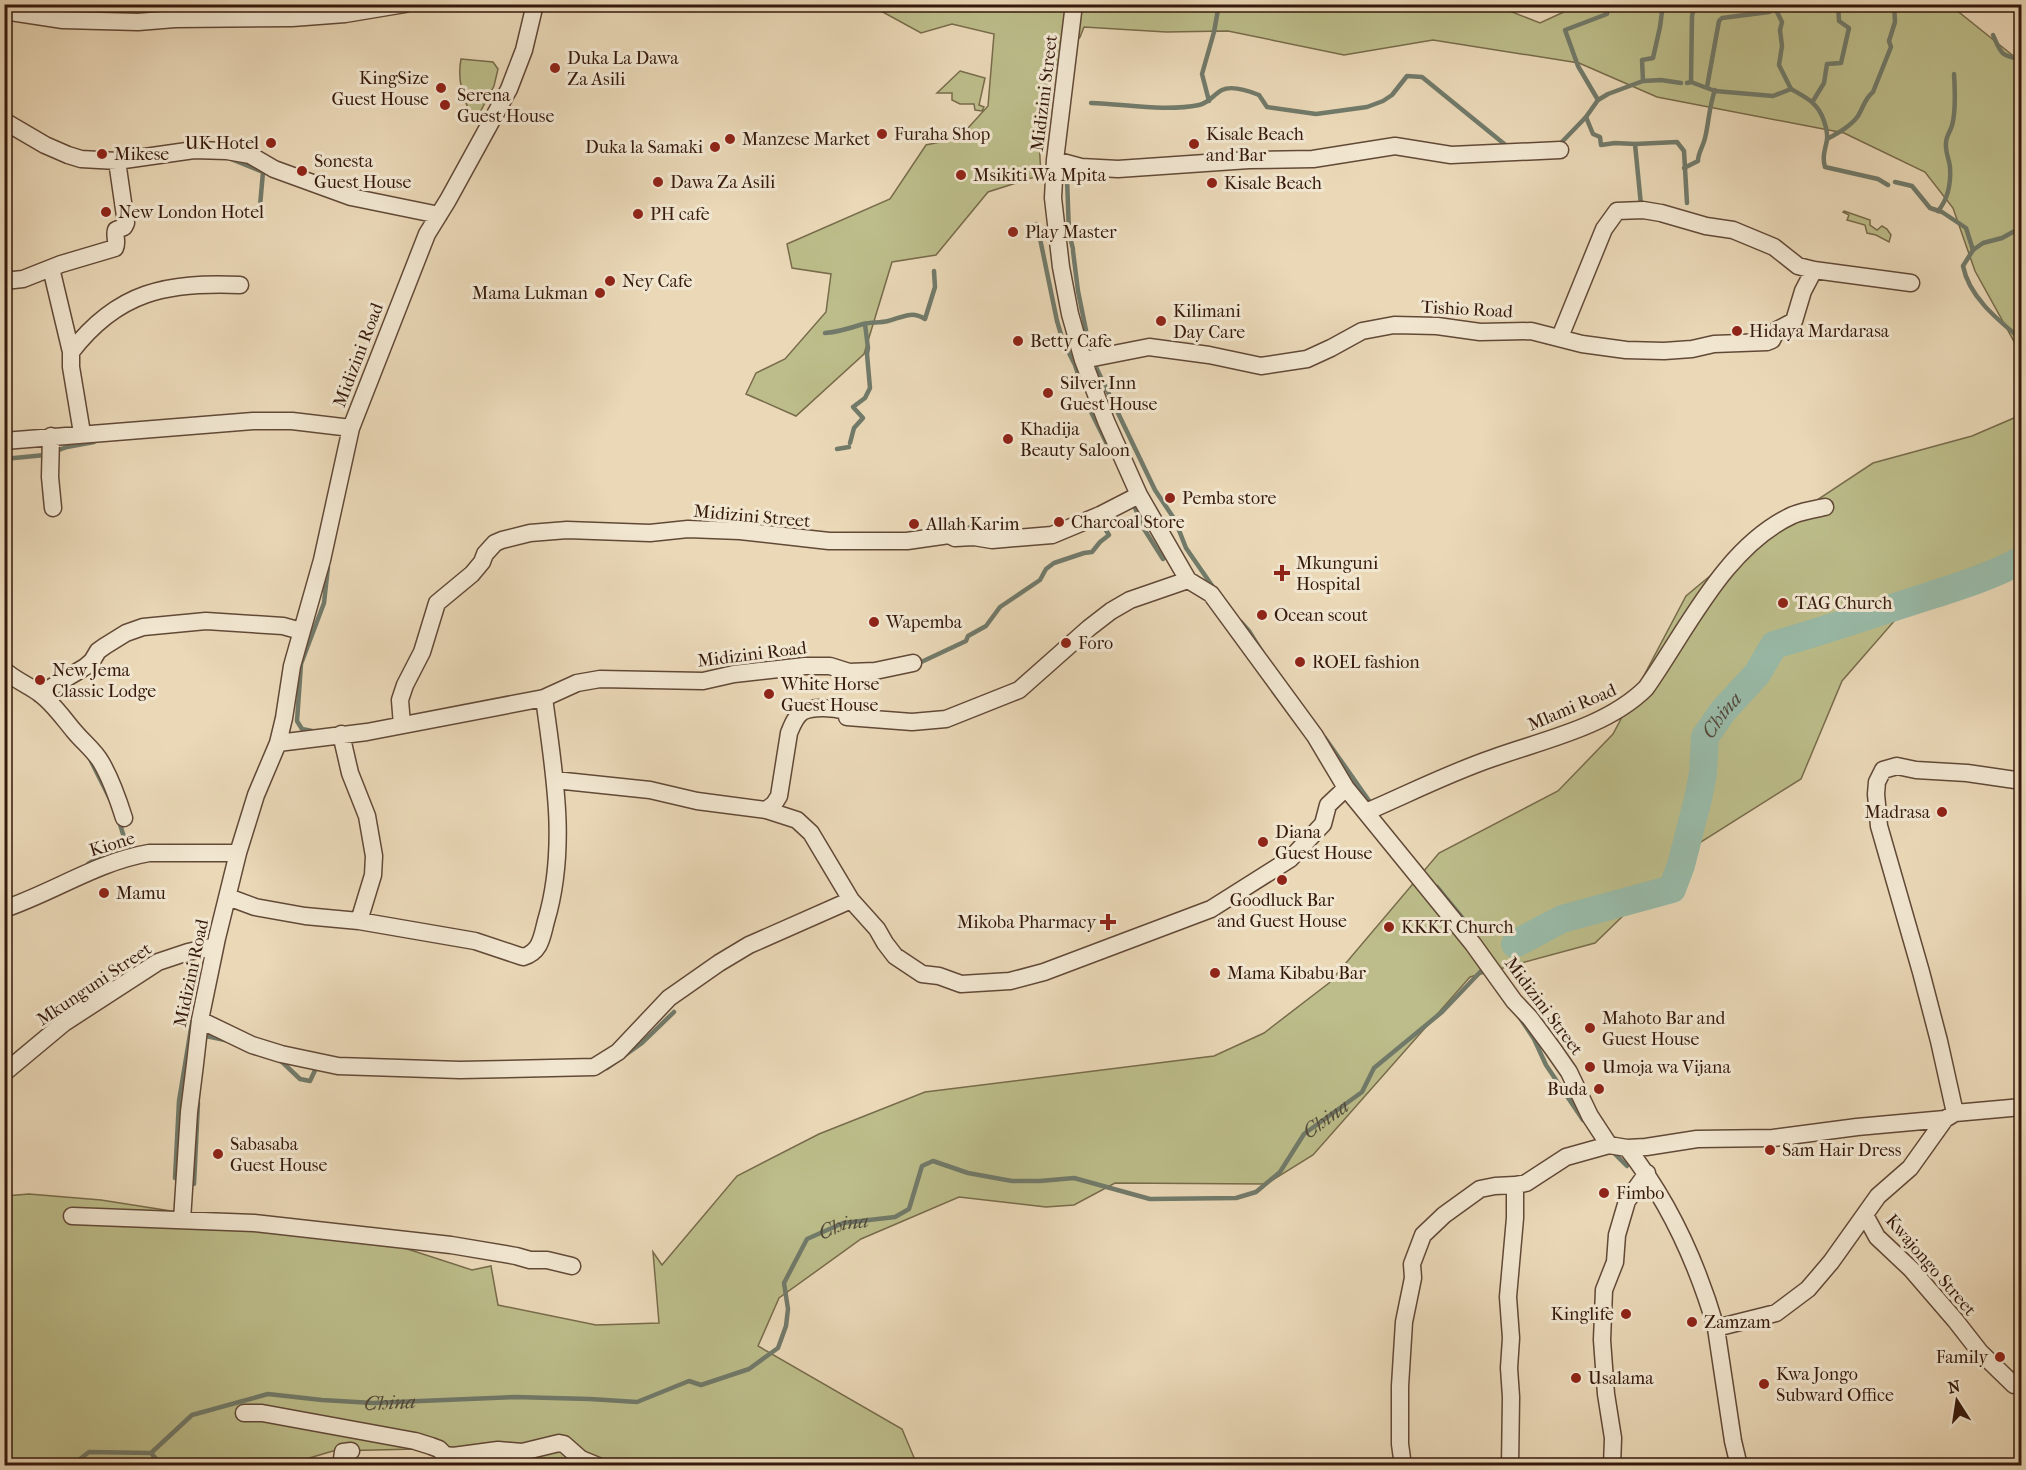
<svg xmlns="http://www.w3.org/2000/svg" width="2026" height="1470" font-family="'IM FELL French Canon',serif">
<style>
.green{fill:#bcbd8a;stroke:#786b4b;stroke-width:1.5}
.lines{fill:none;stroke-linecap:round;stroke-linejoin:round}
.stream{stroke:#717a6a;stroke-width:4.5}
.river{stroke:#99bba9;stroke-width:28}
.street-casing{stroke:#624937;stroke-width:19}
.street{stroke:#f1e6d0;stroke-width:16}
.poi-dot{fill:#8f2418;stroke:#f1e6d0;stroke-width:2}
.labels{text-anchor:middle;stroke-width:6;stroke-linejoin:round;paint-order:stroke}
.poi-label{font-size:18px;fill:#35190c;stroke:#f1e6d0;text-anchor:start}
.street-label{font-size:18px;fill:#35190c;stroke:#f1e6d0}
.water-label{font-size:20px;font-style:italic;fill:#534a3b;stroke:#f1e6d0}
</style>
<rect width="100%" height="100%" fill="#ead8b7"/>
<filter id="stains"><feTurbulence type="fractalNoise" baseFrequency=".00333" numOctaves="4"/><feColorMatrix values="0 0 0 0 .2 0 0 0 0 .09 0 0 0 0 .02 0 0 0 .5 -.17"/></filter>
<radialGradient id="worn" r=".72"><stop offset=".6" stop-color="#630" stop-opacity="0"/><stop offset="1" stop-color="#630" stop-opacity=".3"/></radialGradient>
<path class="green" d="M1492 4 1540 23 1579 5H1950L2021 62V354L1975 271 1953 208 1925 172 1844 133 1657 97 1579 63 1433 40 1344 55 1228 31 1166 32 1084 27 1080 37 1048 75 1039 141 1041 175 988 192 936 255 892 262 864 354 796 416 746 394 756 373 785 359 826 312 831 274 792 268 787 244 890 199 926 145 959 138 988 106 994 34 952 24 921 33 870 5Z
M461 59 493 62 498 69 494 86 478 116 472 117C463 98 457 80 461 59Z
M960 71 985 78 979 105 984 107 982 111 975 110 974 104H960L952 100V93H937Z
M1844 211 1870 220V225L1877 230 1882 226 1887 229 1891 235 1889 242 1876 235 1867 233 1865 225 1847 220 1849 215 1843 212Z
M2021 415V557L1909 604 1842 681 1801 779 1696 845 1595 943 1470 977 1313 1155 1266 1184 1115 1183 1074 1205 1046 1207 959 1197 861 1239 779 1298 758 1346 902 1429 915 1460 914 1465 596 1466 575 1460 492 1466 417 1449 333 1451 282 1466H5V1196L29 1194 101 1200 324 1235 392 1244 472 1270 491 1266 498 1305 596 1325 659 1323 653 1252 662 1265 737 1176 819 1134 925 1092 1214 1056 1264 1033 1329 983 1439 853 1558 791 1613 734 1686 596 1740 551 1873 463 1972 436Z"/>
<g class="lines">
<g class="stream">
<path d="M1773 10H1776L1782 22 1780 30 1782 46 1779 65 1791 89"/>
<path d="M1993 35C2001 54 2001 56 2022 59"/>
<path d="M1643 81 1642 60 1653 58 1660 27 1663 4"/>
<path d="M1691 82 1692 16 1695 4"/>
<path d="M1687 83 1691 82 1715 91 1773 96 1791 89C1807 98 1818 103 1824 121 1826 127 1828 133 1827 140 1825 150 1822 157 1825 167L1878 179 1888 185"/>
<path d="M1707 87 1719 21 1722 18 1769 12 1773 10 1772 4"/>
<path d="M1598 100 1578 66 1565 30 1607 14 1606 4"/>
<path d="M1209 101 1202 74 1214 32 1219 4"/>
<path d="M1813 101 1824 83 1827 64 1841 63 1849 28 1839 21 1838 4"/>
<path d="M1091 103C1126 104 1164 112 1199 105 1209 103 1213 95 1222 90 1232 85 1249 91 1259 95L1267 107 1316 114 1367 107 1383 101 1392 95 1407 76 1422 77 1508 147"/>
<path d="M1586 117 1593 134 1600 137 1601 145 1615 143 1635 144 1641 205"/>
<path d="M1827 139C1838 133 1851 126 1858 116 1863 108 1865 98 1873 92L1891 47 1889 41 1895 22 1894 4"/>
<path d="M1635 144 1677 142 1684 151 1687 203"/>
<path d="M1559 145 1586 117 1598 100 1608 94 1643 81 1661 80 1681 83"/>
<path d="M231 159 263 172 260 206"/>
<path d="M1684 168 1698 161C1698 153 1703 147 1705 138 1709 122 1709 106 1715 90"/>
<path d="M1067 178 1069 233 1073 249"/>
<path d="M1895 182 1912 186 1930 208 1942 212 1966 228 1973 250 1963 266C1969 297 1998 320 2022 340"/>
<path d="M1938 211C1948 199 1951 182 1950 167 1949 158 1945 152 1946 143 1946 135 1952 130 1953 121 1956 106 1955 90 1954 74"/>
<path d="M1037 224 1057 321 1063 341 1075 365 1083 389"/>
<path d="M1973 250 1983 243 2002 238 2022 227"/>
<path d="M1073 251 1078 291 1091 355"/>
<path d="M825 333C839 332 851 328 863 324 871 322 880 323 888 321 901 318 911 310 925 319L935 287 934 271"/>
<path d="M1094 363 1155 490 1175 520 1186 548 1213 587"/>
<path d="M1086 402 1111 452"/>
<path d="M850 443 854 428 863 418 853 407 865 398 870 388 867 354 868 348 865 324"/>
<path d="M837 449 849 447"/>
<path d="M56 451 67 447 94 442"/>
<path d="M4 459 45 455"/>
<path d="M1132 504 1133 503 1144 529 1163 559"/>
<path d="M960 530 971 527 981 531"/>
<path d="M1241 622 1249 631 1262 652"/>
<path d="M917 664 966 641 968 636 986 626 1000 607 1040 580 1046 569 1054 563 1084 553 1092 552 1100 542 1109 535 1104 527 1107 520 1110 518"/>
<path d="M317 732 302 729 297 721 301 664 324 603 328 567"/>
<path d="M1325 738 1372 805"/>
<path d="M91 761 110 799"/>
<path d="M119 821 127 847"/>
<path d="M88 864 101 856 129 848"/>
<path d="M1437 887 1464 920"/>
<path d="M1520 1018 1534 1039 1546 1065 1583 1120"/>
<path d="M201 1035 225 1040"/>
<path d="M280 1060 300 1079 310 1081 317 1066"/>
<path d="M607 1068 642 1043 674 1012"/>
<path d="M1612 1151 1627 1166"/>
<path d="M175 1178 179 1101 192 1022"/>
<path d="M194 1184 198 1103"/>
<path d="M151 1453 162 1466"/>
<path id="s1" d="M71 1466 89 1452 151 1453 192 1415 268 1394 322 1400 373 1403 515 1397 590 1399 637 1402 689 1381 701 1385 749 1369 778 1348 786 1326 788 1309 784 1283 807 1239 843 1223 895 1217 909 1209 922 1166 933 1161 968 1173 1012 1181H1040L1074 1178 1150 1199 1236 1198 1256 1192 1280 1172 1304 1134 1362 1092 1374 1068 1442 1012 1485 967"/>
</g>
<path class="river" id="s2" d="M1515 944 1562 919 1672 889 1681 865 1698 799 1703 773 1705 737 1723 711 1757 674 1774 645C1820 632 1864 617 1910 602 1947 590 1986 579 2022 560"/>
<g class="street-casing">
<path id="street" d="M1074 4 1055 160 1053 198 1061 267 1070 314 1083 360 1106 421 1139 495 1188 580 1211 594 1315 736 1346 788 1473 944 1514 1001 1530 1018 1553 1049 1569 1072 1590 1116 1609 1145 1627 1148C1669 1201 1697 1263 1716 1328L1733 1441 1739 1466
M4 11 63 20 138 22 175 19 292 18 345 14 405 4
M4 121 45 145 68 155 81 159 117 161 194 150 227 151 250 155 274 169 351 197 439 215
M1055 160 1081 167 1118 169 1249 160 1313 159 1395 146 1451 155 1560 150
M51 268 71 352
M4 281 23 279 61 264 115 248C118 242 114 236 116 230L124 227 126 223 117 161
M1560 337 1604 229 1617 211 1643 210 1661 213 1706 226 1733 230 1774 247 1798 266 1814 270 1911 283
M1083 360 1149 347 1209 355 1261 366 1307 359 1331 348 1362 331 1394 325 1437 326 1480 332 1531 331 1582 344 1626 350 1664 351 1692 349 1714 344 1767 342 1772 340 1777 330 1794 321 1803 291 1814 270
M82 433 71 367V352C118 291 167 282 240 285
M51 436 50 477 53 508
M4 441 253 421H292L351 428
M4 670C15 680 28 685 39 693 53 703 63 718 74 731 83 742 94 750 101 762 111 779 118 799 124 818
M40 694 85 667 92 661 98 651 105 646 126 633 143 627 206 621 283 626 301 631
M402 725 400 700 405 685 422 652 437 603 472 574 482 562 485 554 495 543 502 540 530 533 567 530 650 533 688 529 740 531 829 541H907L949 535 955 538 974 537 992 540 1052 535 1100 515 1139 495
M341 734 350 773 367 816 374 856 373 875 359 921
M278 743 367 732 544 698 577 683 600 679 703 681 734 674 805 666H830L849 672 875 671 913 663
M555 780 650 790 697 801 766 810 797 820 811 833 851 900 877 929 885 943 895 956 922 974 939 976 961 984 1010 981 1044 972 1211 909 1290 859 1323 824 1328 805 1346 788
M766 810 774 804 779 796 789 733C792 726 795 717 802 712 813 706 834 708 846 711L847 717 912 722 946 719 1019 690 1089 628 1111 611 1130 600 1188 580
M1366 812C1408 794 1449 773 1493 758 1543 740 1607 727 1646 688 1687 630 1725 546 1793 515 1803 511 1815 509 1825 507
M228 897 255 907 305 916 359 921 475 941 523 957C541 952 542 936 546 921 568 847 554 772 544 698
M4 909C54 892 97 862 149 853H238
M200 1020 252 1045 281 1054 338 1066 460 1070 594 1067 618 1052 669 998 719 963 749 945 851 900
M4 1073 64 1023 158 962 188 952 215 946
M1955 1113 1939 1041 1921 972 1879 826 1876 794 1877 782 1883 770 1897 766 1916 770 1967 773 2022 781
M1627 1148 1646 1147 1697 1139 1773 1138 1857 1127 1945 1119 1955 1113 2022 1107
M1865 1215 1877 1237 1911 1269 1955 1320 1980 1352 2014 1385 2022 1383
M72 1216 254 1223 451 1245 516 1256 530 1260H547L572 1266
M182 1220 189 1112 195 1064 200 1020 217 938 238 853 256 795 278 743 284 718 292 666 322 560 351 428 427 234 448 200 509 89 524 50 535 4
M1716 1328 1776 1313 1808 1289 1831 1262 1878 1196 1910 1168 1945 1119
M244 1413H262L415 1441 431 1446 439 1449 445 1455 453 1456 498 1450 522 1452 559 1443 564 1444 581 1459 598 1466
M341 1466 343 1452 351 1451
M1403 1466 1400 1444V1386L1404 1322 1413 1278 1412 1264 1423 1235 1444 1215 1480 1189 1495 1186 1515 1185
M1510 1466 1511 1397 1509 1368 1511 1338 1508 1297 1515 1218V1185L1526 1183 1566 1157 1609 1145
M1612 1466 1613 1438 1606 1394 1602 1340 1604 1290 1615 1262 1617 1235 1627 1201 1647 1173"/>
</g>
<use href="#street" class="street"/>
</g>
<g class="poi-dot">
<circle cx="555" cy="68" r="6"/>
<circle cx="441" cy="88" r="6"/>
<circle cx="445" cy="105" r="6"/>
<circle cx="882" cy="134" r="6"/>
<circle cx="730" cy="139" r="6"/>
<circle cx="271" cy="143" r="6"/>
<circle cx="1194" cy="144" r="6"/>
<circle cx="715" cy="147" r="6"/>
<circle cx="102" cy="154" r="6"/>
<circle cx="302" cy="171" r="6"/>
<circle cx="961" cy="175" r="6"/>
<circle cx="658" cy="182" r="6"/>
<circle cx="1212" cy="183" r="6"/>
<circle cx="106" cy="212" r="6"/>
<circle cx="638" cy="214" r="6"/>
<circle cx="1013" cy="232" r="6"/>
<circle cx="610" cy="281" r="6"/>
<circle cx="600" cy="293" r="6"/>
<circle cx="1161" cy="321" r="6"/>
<circle cx="1737" cy="331" r="6"/>
<circle cx="1018" cy="341" r="6"/>
<circle cx="1048" cy="393" r="6"/>
<circle cx="1008" cy="439" r="6"/>
<circle cx="1170" cy="498" r="6"/>
<circle cx="1059" cy="522" r="6"/>
<circle cx="914" cy="524" r="6"/>
<path d="M1279 564h6v6h6v6h-6v6h-6v-6h-6v-6h6z"/>
<circle cx="1783" cy="603" r="6"/>
<circle cx="1262" cy="615" r="6"/>
<circle cx="874" cy="622" r="6"/>
<circle cx="1066" cy="643" r="6"/>
<circle cx="1300" cy="662" r="6"/>
<circle cx="40" cy="680" r="6"/>
<circle cx="769" cy="694" r="6"/>
<circle cx="1942" cy="812" r="6"/>
<circle cx="1263" cy="842" r="6"/>
<circle cx="1282" cy="880" r="6"/>
<circle cx="104" cy="893" r="6"/>
<path d="M1105 913h6v6h6v6h-6v6h-6v-6h-6v-6h6z"/>
<circle cx="1389" cy="927" r="6"/>
<circle cx="1215" cy="973" r="6"/>
<circle cx="1590" cy="1028" r="6"/>
<circle cx="1590" cy="1067" r="6"/>
<circle cx="1599" cy="1089" r="6"/>
<circle cx="1770" cy="1150" r="6"/>
<circle cx="218" cy="1154" r="6"/>
<circle cx="1604" cy="1193" r="6"/>
<circle cx="1626" cy="1314" r="6"/>
<circle cx="1692" cy="1322" r="6"/>
<circle cx="2000" cy="1357" r="6"/>
<circle cx="1576" cy="1378" r="6"/>
<circle cx="1764" cy="1384" r="6"/>
</g>
<g class="labels">
<g class="poi-label">
<text x="567" y="64">Duka La Dawa<tspan x="567" dy="21">Za Asili</tspan></text>
<text x="429" y="84" text-anchor="end">KingSize<tspan x="429" dy="21">Guest House</tspan></text>
<text x="457" y="101">Serena<tspan x="457" dy="21">Guest House</tspan></text>
<text x="894" y="140">Furaha Shop</text>
<text x="1206" y="140">Kisale Beach<tspan x="1206" dy="21">and Bar</tspan></text>
<text x="742" y="145">Manzese Market</text>
<text x="259" y="149" text-anchor="end">UK Hotel</text>
<text x="703" y="153" text-anchor="end">Duka la Samaki</text>
<text x="114" y="160">Mikese</text>
<text x="314" y="167">Sonesta<tspan x="314" dy="21">Guest House</tspan></text>
<text x="973" y="181">Msikiti Wa Mpita</text>
<text x="670" y="188">Dawa Za Asili</text>
<text x="1224" y="189">Kisale Beach</text>
<text x="118" y="218">New London Hotel</text>
<text x="650" y="220">PH cafe</text>
<text x="1025" y="238">Play Master</text>
<text x="622" y="287">Ney Cafe</text>
<text x="588" y="299" text-anchor="end">Mama Lukman</text>
<text x="1173" y="317">Kilimani<tspan x="1173" dy="21">Day Care</tspan></text>
<text x="1749" y="337">Hidaya Mardarasa</text>
<text x="1030" y="347">Betty Cafe</text>
<text x="1060" y="389">Silver Inn<tspan x="1060" dy="21">Guest House</tspan></text>
<text x="1020" y="435">Khadija<tspan x="1020" dy="21">Beauty Saloon</tspan></text>
<text x="1182" y="504">Pemba store</text>
<text x="1071" y="528">Charcoal Store</text>
<text x="926" y="530">Allah Karim</text>
<text x="1296" y="569">Mkunguni<tspan x="1296" dy="21">Hospital</tspan></text>
<text x="1795" y="609">TAG Church</text>
<text x="1274" y="621">Ocean scout</text>
<text x="886" y="628">Wapemba</text>
<text x="1078" y="649">Foro</text>
<text x="1312" y="668">ROEL fashion</text>
<text x="52" y="676">New Jema<tspan x="52" dy="21">Classic Lodge</tspan></text>
<text x="781" y="690">White Horse<tspan x="781" dy="21">Guest House</tspan></text>
<text x="1930" y="818" text-anchor="end">Madrasa</text>
<text x="1275" y="838">Diana<tspan x="1275" dy="21">Guest House</tspan></text>
<text x="116" y="899">Mamu</text>
<text x="1282" y="906" text-anchor="middle">Goodluck Bar<tspan x="1282" dy="21">and Guest House</tspan></text>
<text x="1096" y="928" text-anchor="end">Mikoba Pharmacy</text>
<text x="1401" y="933">KKKT Church</text>
<text x="1227" y="979">Mama Kibabu Bar</text>
<text x="1602" y="1024">Mahoto Bar and<tspan x="1602" dy="21">Guest House</tspan></text>
<text x="1602" y="1073">Umoja wa Vijana</text>
<text x="1587" y="1095" text-anchor="end">Buda</text>
<text x="230" y="1150">Sabasaba<tspan x="230" dy="21">Guest House</tspan></text>
<text x="1782" y="1156">Sam Hair Dress</text>
<text x="1616" y="1199">Fimbo</text>
<text x="1614" y="1320" text-anchor="end">Kinglife</text>
<text x="1704" y="1328">Zamzam</text>
<text x="1988" y="1363" text-anchor="end">Family</text>
<text x="1776" y="1380">Kwa Jongo<tspan x="1776" dy="21">Subward Office</tspan></text>
<text x="1588" y="1384">Usalama</text>
</g>
<g class="street-label">
<text transform="translate(1044 93) rotate(-83)" y="6">Midizini Street</text>
<text transform="translate(1467 309) rotate(3)" y="6">Tishio Road</text>
<text transform="translate(358 355) rotate(-69)" y="6">Midizini Road</text>
<text transform="translate(752 516) rotate(5)" y="6">Midizini Street</text>
<text transform="translate(752 654) rotate(-7)" y="6">Midizini Road</text>
<text transform="translate(1572 707) rotate(-23)" y="6">Mlami Road</text>
<text transform="translate(112 844) rotate(-17)" y="6">Kione</text>
<text transform="translate(191 973) rotate(-78)" y="6">Midizini Road</text>
<text transform="translate(94 984) rotate(-34)" y="6">Mkunguni Street</text>
<text transform="translate(1544 1006) rotate(53)" y="6">Midizini Street</text>
<text transform="translate(1931 1265) rotate(49)" y="6">Kwajongo Street</text>
</g>
<g class="water-label">
<text dy="7" stroke="none"><textPath href="#s2" startOffset="351">China</textPath></text>
<text dy="7" stroke="none"><textPath href="#s1" startOffset="1458">China</textPath></text>
<text dy="7" stroke="none"><textPath href="#s1" startOffset="900">China</textPath></text>
<text dy="7" stroke="none"><textPath href="#s1" startOffset="342">China</textPath></text>
</g>
</g>
<rect width="2026" height="1470" fill="none" stroke="#ead8b7" stroke-width="24"/>
<rect x="6" y="6" width="2014" height="1458" fill="none" stroke="#35190c" stroke-width="3"/>
<rect x="12" y="12" width="2002" height="1446" fill="none" stroke="#35190c" stroke-width="1.5"/>
<g transform="translate(1957 1401) rotate(348)" stroke="#f1e6d0" stroke-width="4.5" paint-order="stroke">
<path d="M0-4.5L10 22L0 15L-10 22Z" fill="#35190c"/>
<text y="-9" font-size="16" font-weight="bold" text-anchor="middle" fill="#35190c">N</text>
</g>
<rect width="100%" height="100%" filter="url(#stains)"/>
<rect width="100%" height="100%" fill="url(#worn)"/>
</svg>
